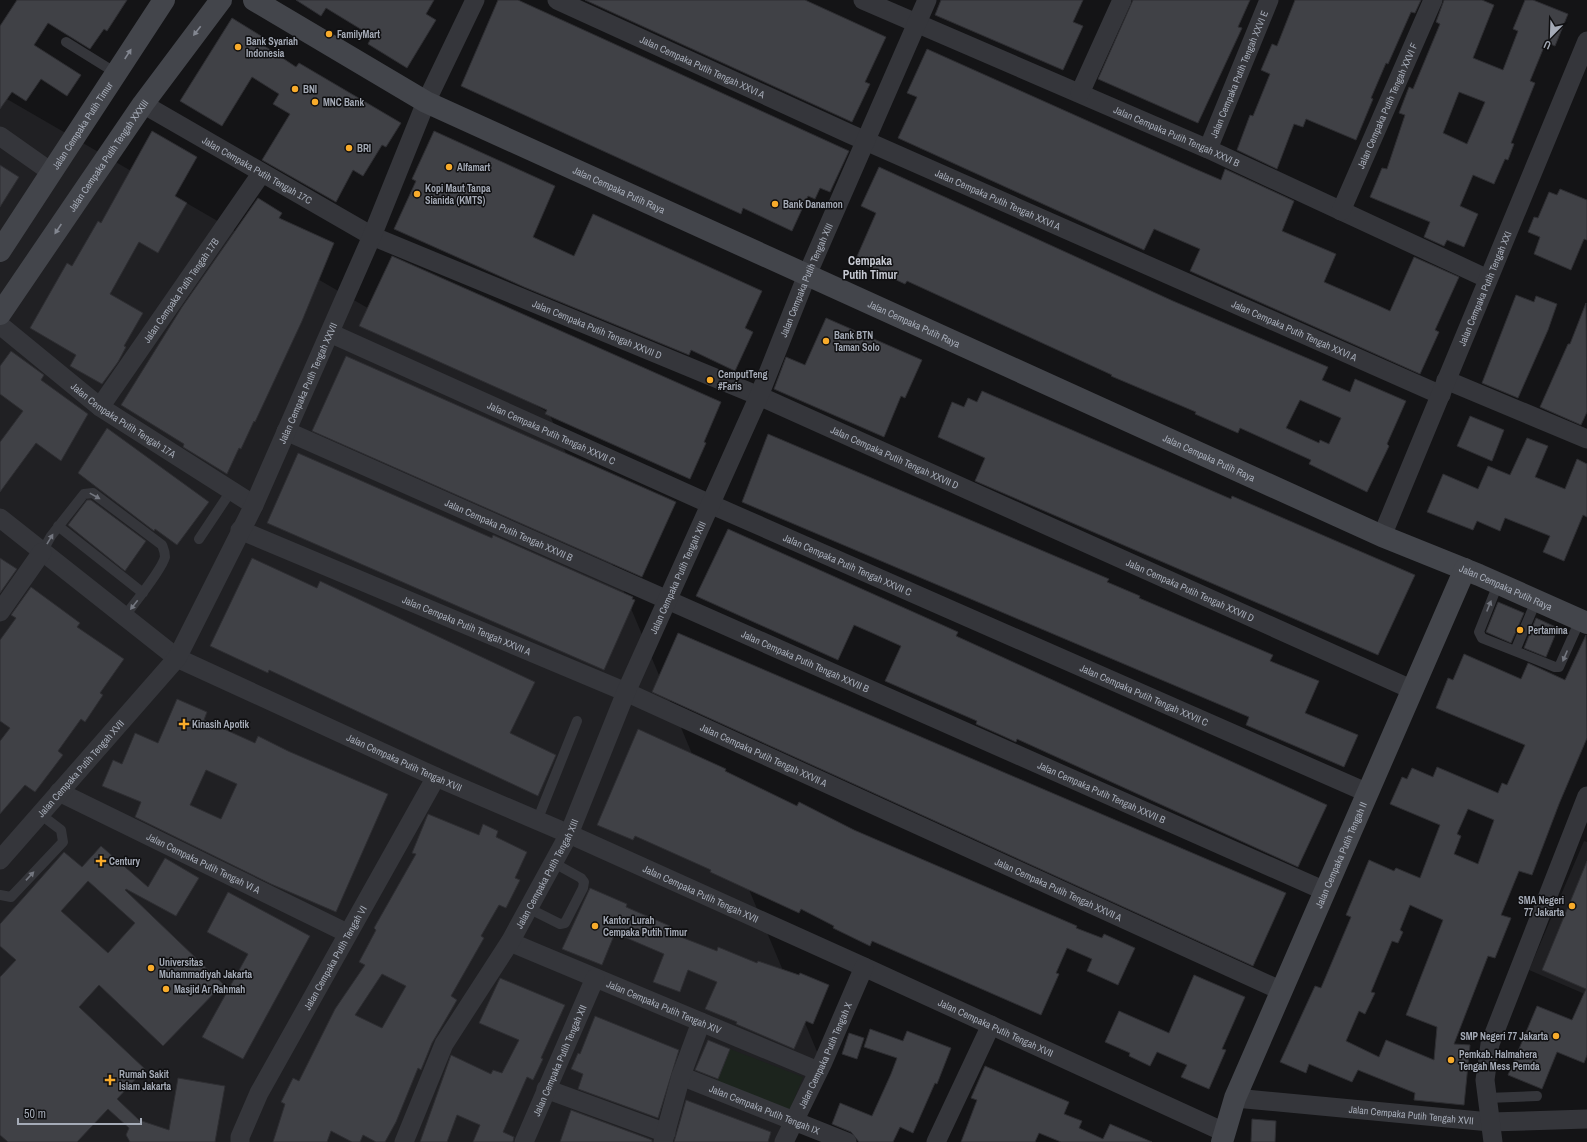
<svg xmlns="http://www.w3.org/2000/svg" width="1587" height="1142" font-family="'Archivo Narrow',sans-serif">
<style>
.built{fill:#202023}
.green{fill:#1c241d}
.building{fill:#404146;stroke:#2e2e32;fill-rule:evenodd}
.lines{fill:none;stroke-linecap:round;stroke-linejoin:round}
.lane{stroke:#35363b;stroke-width:10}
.street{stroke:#35363b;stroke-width:19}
.secondary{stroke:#43454b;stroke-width:22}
.oneway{fill:#838791}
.oneway2{fill:#73767f}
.poi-dot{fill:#f8ab2b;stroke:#0f0f11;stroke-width:1.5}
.labels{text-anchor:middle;stroke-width:3;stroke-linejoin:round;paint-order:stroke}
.poi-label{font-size:10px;font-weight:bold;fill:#a5abb7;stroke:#0f0f11;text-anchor:start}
.street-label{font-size:10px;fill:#a5abb7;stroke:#0f0f11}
.quarter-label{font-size:12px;font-weight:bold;fill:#c7cad3;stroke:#0f0f11}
</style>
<rect width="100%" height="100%" fill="#141416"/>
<path class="built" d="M0 95 549 413 826 1073 789 1142H0Z
M1584 841 1587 842V995L1529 970Z"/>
<path class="green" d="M730 1049 803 1077 789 1112 716 1083Z"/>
<path class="building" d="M17 0H127L107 31 104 29 90 49 48 23 34 45 81 75 67 96 41 79 26 101 12 92 0 109V26Z
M296 0H434L426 14 436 20 407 68 368 44 372 36 326 8 321 16Z
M498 0H518L849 151 830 192 820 188 815 199 808 196 792 231 743 208 741 214 461 86Z
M585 0H805L886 37 865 82 870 84 852 122Z
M941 0H1083L1073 22 1083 26 1063 70 935 15Z
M1133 0H1250L1238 27 1242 28 1198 123 1098 79Z
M1295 0H1421L1415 13 1411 12 1388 64 1386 63 1371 98 1373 99 1356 140 1306 119 1303 127 1294 124 1277 169 1237 150 1250 115 1253 116 1270 74 1261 70 1272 44 1277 46Z
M1444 0H1482L1494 5 1473 58 1503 70 1518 31 1513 29 1525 0H1533L1568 14 1555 46 1546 42 1530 81 1535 83 1511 143 1514 144 1508 160 1505 159 1494 184 1473 175 1460 206 1478 214 1464 247 1447 240 1444 246 1424 237 1430 222 1370 197 1382 168 1387 169 1405 115 1399 113 1409 87 1413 89 1440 24 1436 22ZM1459 92 1485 102 1467 144 1443 133Z
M232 18 266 39 263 45 296 67 299 63 401 123 386 147 382 145 363 176 353 170 336 202 262 160 290 114 273 104 279 94 252 77 222 126 180 101Z
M927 49 1193 168 1221 180 1225 169 1294 201 1282 231 1336 254 1324 282 1377 305 1390 311 1414 257 1459 277 1435 330 1439 332 1420 374 1190 271 1200 249 1154 229 1144 250 898 138 917 97 907 93Z
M152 131 197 157 175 196 187 203 158 253 139 242 110 294 143 313 124 346 126 347 118 362 102 384 70 366 76 355 30 328 67 263 72 266 98 221 101 223Z
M434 131 555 186 533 237 574 256 593 214 762 291 745 328 753 332 735 371 691 350 689 355 524 287 394 229 416 181 412 179Z
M0 165 19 177 0 207Z
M879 167 1173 301 1328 367 1322 380 1350 392 1355 379 1406 401 1387 444 1389 446 1367 492 1309 464 1311 460 1240 428 1238 433 1195 414 1196 412 1111 376 1112 375 907 281 905 284 855 261 876 213 861 206ZM1300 400 1341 418 1329 444 1320 440 1319 443 1286 428Z
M1560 189 1587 200V240L1584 239 1571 270 1534 254 1540 237 1528 232 1534 217 1538 218 1549 192 1557 195Z
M258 198 282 213 279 218 334 243 302 321 255 422 254 421 241 449 239 448 227 474 183 447 184 444 121 405 182 307Z
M392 256 721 402 704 442 706 443 690 479 545 414 547 410 359 326Z
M1516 295 1534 302 1536 296 1557 304 1548 330 1518 398 1482 383Z
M1586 303 1587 412 1581 425 1540 407 1568 344H1570Z
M826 318 922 360 905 398 901 396 884 437 774 389 786 357 805 365Z
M11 351 44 375 41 380 88 414 61 461 36 443 0 492V442L23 411 0 394V366Z
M346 356 676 502 642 577 312 431Z
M982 391 1231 499 1232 496 1415 575 1378 655 975 481 985 458 938 437 952 402 964 407 968 398 977 402Z
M1470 416 1504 430 1492 461 1457 446Z
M107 428 209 502 177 545 155 529 154 531 78 473Z
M768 434 1109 579 1107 582 1140 596 1139 598 1273 655 1270 661 1319 681 1305 713 1358 735 1344 767 1246 725 1249 717 742 502Z
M1527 438 1548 446 1535 477 1565 489 1577 459 1587 464V517L1583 515 1564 561 1543 552 1550 536 1505 518 1500 531 1477 521 1473 530 1427 512 1443 474 1478 489 1488 466 1510 475Z
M298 453 492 538 493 535 633 597 632 599 635 600 604 670 267 523Z
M87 500H91L146 541 125 571 68 525Z
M728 529 958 632 956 636 1327 805 1298 867 1017 739 1016 742 1003 736 976 724 977 721 885 681 901 646 870 632 854 625 838 660 696 596Z
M0 558 17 569 0 593Z
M252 558 317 588 320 581 535 682 510 733 556 755 538 796 269 670 268 673 210 646Z
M31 587 80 623 77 627 124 659 100 693 103 695 85 722 81 719 58 751 63 755 35 792 25 785 0 814V741L10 728 0 721V640L16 618 11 615Z
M1498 602 1524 613 1511 643 1486 632Z
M1536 618 1558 628 1546 657 1524 648Z
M678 633 1286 893 1253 966 652 692Z
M1586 635 1587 738 1559 804 1532 875 1519 871 1501 915 1511 918 1495 958 1488 956 1454 1044 1470 1045 1464 1105 1414 1100 1415 1093 1358 1070 1352 1082 1309 1064 1306 1073 1280 1062 1315 986 1321 988 1351 917 1346 915 1369 860 1394 871 1396 868 1420 878 1440 825 1390 804 1402 777 1407 779 1412 768 1433 777 1437 767 1498 793 1502 783 1507 785 1525 745 1436 708 1448 678 1453 680 1464 654 1521 679 1528 663 1565 680ZM1468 809 1494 820 1478 864 1454 854 1461 836 1457 834ZM1410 905 1443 920 1406 1015 1437 1027 1434 1060 1386 1040 1379 1057 1346 1041 1359 1011 1365 1014 1375 993 1371 992 1392 941 1398 943 1403 932 1400 930Z
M177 699 207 712 204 720 255 743 258 736 288 751 388 794 336 912 271 884 135 817 141 802 102 786 113 760 122 764 135 733 158 743ZM206 770 237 784 221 819 190 805Z
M638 729 726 769 725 771 797 806 799 802 854 830 1077 926 1076 928 1102 938 1104 934 1135 948 1118 985 1087 971 1092 959 1067 948 1056 973 1059 974 1041 1015 872 941 870 946 833 928 834 926 801 909 799 913 710 872 711 870 635 836 633 840 597 825Z
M428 814 479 835 483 824 498 831 496 837 527 852 515 878 520 880 506 908 499 905 481 936 484 938 451 996 457 1000 432 1043 421 1070 418 1068 396 1122 385 1142H376L363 1135 360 1142H352L331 1131 327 1142H273L285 1104 281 1102 293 1078 299 1081 335 1009 365 965 359 962 376 930 374 928 416 854 412 853ZM382 974 406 986 382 1028 355 1015Z
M101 846 148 887 165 858 199 878 176 916 126 889 125 890 223 984 163 1046 99 985 79 1007 145 1069 117 1099 139 1120 169 1130 178 1078 225 1086 215 1142H130L126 1135 129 1128 108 1109 77 1142H8L0 1135V977L16 960 0 946V924L64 852 82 867ZM88 881 135 923 108 953 61 911Z
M1587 861V1055L1584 1063 1557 1052 1542 1089 1508 1075 1537 1006 1572 1020 1586 989 1542 970Z
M590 888 627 904 626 907 670 926 668 932 717 951 718 947 757 963 758 961 799 975 800 973 829 985 813 1024 806 1021 794 1049 736 1024 737 1022 705 1009 717 982 688 970 680 992 653 982 664 954 615 933 602 965 562 949Z
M228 892 310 936 243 1059 202 1037 248 954 207 932Z
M1194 975 1245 997 1222 1049 1226 1050 1209 1089 1181 1077 1187 1065 1157 1052 1150 1066 1129 1056 1130 1053 1105 1042 1119 1011 1169 1033Z
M500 978 565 1005 541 1058 543 1059 533 1080 527 1077 503 1132 514 1137 513 1142H473L480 1125 457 1115 447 1142H420L451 1055 491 1074 493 1070 502 1073 519 1040 479 1023Z
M595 1016 679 1050 658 1118 578 1089 583 1074 571 1069 578 1053 580 1054Z
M870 1029 903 1041 907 1031 951 1048 937 1084 935 1083 913 1133 900 1127 893 1142H859L851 1132 832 1124 840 1103 872 1116 891 1074 897 1058 864 1047Z
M849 1033 864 1038 857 1059 842 1054Z
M708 1040 730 1049 718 1079 695 1070Z
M985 1066 1069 1102 1064 1114 1082 1121 1079 1128 1103 1139 1110 1124 1152 1142H1061L1039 1133 1035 1142H961L977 1100 971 1098Z
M686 1100 771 1132 768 1142H674Z
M571 1110 652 1140V1142H560Z
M1252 1119 1276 1121 1275 1142H1251Z"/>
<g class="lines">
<path class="lane" d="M66 42 116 73
M58 526 143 593
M199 539 231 491
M42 552 51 536 84 494 93 493 162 545C164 550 165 552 165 557 162 570 133 605 124 617
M1498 584 1479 632 1482 638 1555 667H1559L1580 620
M1515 651 1536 601
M537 821 577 721
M0 895 11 897 63 842 61 830 40 814
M528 908 560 924 565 923 583 888 584 882 581 878 554 863
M1487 1098 1537 1096"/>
<g class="street">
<path id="s1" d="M557 0 850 134 1441 395"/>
<path id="s2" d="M863 0 1208 149 1488 279"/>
<path d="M1080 93 1122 0"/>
<path id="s3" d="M143 104 372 236 759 396 1413 690"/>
<path d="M0 136 51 172"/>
<path id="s4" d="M1208 149 1269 0"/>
<path id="s5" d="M1341 211 1433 0"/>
<path id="s6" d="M0 325 100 407 254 505"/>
<path id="s7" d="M330 333 710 504 1368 793"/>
<path d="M1446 380 1587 439"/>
<path id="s8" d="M100 407 261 174"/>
<path id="s9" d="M286 431 1325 891"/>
<path id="s10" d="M0 518 177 658 436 777 569 834 864 967 1224 1132"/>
<path id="s11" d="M240 530 626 692 1282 991"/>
<path id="s12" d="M1382 536 1587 41"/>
<path d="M0 612 42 552"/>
<path id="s13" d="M59 792 347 933"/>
<path id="s14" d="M0 860 177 658 254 505 372 236 426 102 475 0"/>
<path id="s15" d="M510 942 818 1071"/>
<path id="s16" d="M681 1076 847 1142"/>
<path d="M546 1089 666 1133"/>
<path id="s17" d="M1235 1098 1490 1122 1587 1119"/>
<path id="s18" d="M240 1142V1137L259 1093 436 777"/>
<path id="s19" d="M404 1142 444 1044 510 942 569 834 626 692 759 396 807 275 927 0"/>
<path id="s20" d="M524 1142 595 978"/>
<path d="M663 1142 681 1076 701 1022"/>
<path id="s21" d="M784 1142 823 1062 864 967"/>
<path d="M936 1142 991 1025"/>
<path d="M1493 1142 1485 1080 1490 1044 1587 796"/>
</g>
<g class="secondary">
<path id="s22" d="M254 0 426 102 1382 536 1479 575 1587 623"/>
<path id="s23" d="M0 251 164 0"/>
<path id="s24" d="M0 314 143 104 221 0"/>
<path id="s25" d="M1222 1142 1235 1098 1465 569"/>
</g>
</g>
<defs><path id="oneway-solid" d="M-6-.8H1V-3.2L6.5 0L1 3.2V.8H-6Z"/></defs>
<g class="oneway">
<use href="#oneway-solid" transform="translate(197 31) rotate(128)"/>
<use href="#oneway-solid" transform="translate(128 54) rotate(-57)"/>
<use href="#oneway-solid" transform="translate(58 229) rotate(124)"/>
</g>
<g class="oneway2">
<use href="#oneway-solid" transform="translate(95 496) rotate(29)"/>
<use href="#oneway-solid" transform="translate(50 539) rotate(-59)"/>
<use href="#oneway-solid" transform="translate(134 605) rotate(128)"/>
<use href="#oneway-solid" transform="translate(1489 606) rotate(-68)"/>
<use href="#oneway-solid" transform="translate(1565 656) rotate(113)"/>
<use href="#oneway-solid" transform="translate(30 876) rotate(-47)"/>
</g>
<g class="poi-dot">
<circle cx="329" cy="34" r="4"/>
<circle cx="238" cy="47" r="4"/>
<circle cx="295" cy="89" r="4"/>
<circle cx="315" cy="102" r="4"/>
<circle cx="349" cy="148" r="4"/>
<circle cx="449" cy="167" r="4"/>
<circle cx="417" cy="194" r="4"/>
<circle cx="775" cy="204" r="4"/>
<circle cx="826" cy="341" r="4"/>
<circle cx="710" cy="380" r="4"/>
<circle cx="1520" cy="630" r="4"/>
<path d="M182 718h4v4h4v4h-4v4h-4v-4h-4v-4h4z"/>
<path d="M99 855h4v4h4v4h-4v4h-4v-4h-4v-4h4z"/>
<circle cx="1572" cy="906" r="4"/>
<circle cx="595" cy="926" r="4"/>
<circle cx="151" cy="968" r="4"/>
<circle cx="166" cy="989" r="4"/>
<circle cx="1556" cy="1036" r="4"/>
<circle cx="1451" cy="1060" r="4"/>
<path d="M108 1074h4v4h4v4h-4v4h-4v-4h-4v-4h4z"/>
</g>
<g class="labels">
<g class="poi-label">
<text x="337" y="38">FamilyMart</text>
<text x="246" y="45">Bank Syariah<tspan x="246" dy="12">Indonesia</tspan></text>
<text x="303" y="93">BNI</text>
<text x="323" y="106">MNC Bank</text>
<text x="357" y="152">BRI</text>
<text x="457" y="171">Alfamart</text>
<text x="425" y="192">Kopi Maut Tanpa<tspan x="425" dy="12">Sianida (KMTS)</tspan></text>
<text x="783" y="208">Bank Danamon</text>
<text x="834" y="339">Bank BTN<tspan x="834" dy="12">Taman Solo</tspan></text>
<text x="718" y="378">CemputTeng<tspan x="718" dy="12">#Faris</tspan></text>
<text x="1528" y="634">Pertamina</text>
<text x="192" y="728">Kinasih Apotik</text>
<text x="109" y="865">Century</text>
<text x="1564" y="904" text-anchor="end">SMA Negeri<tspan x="1564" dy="12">77 Jakarta</tspan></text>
<text x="603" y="924">Kantor Lurah<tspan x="603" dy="12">Cempaka Putih Timur</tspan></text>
<text x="159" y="966">Universitas<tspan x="159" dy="12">Muhammadiyah Jakarta</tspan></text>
<text x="174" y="993">Masjid Ar Rahmah</text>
<text x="1548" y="1040" text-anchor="end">SMP Negeri 77 Jakarta</text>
<text x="1459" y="1058">Pemkab. Halmahera<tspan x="1459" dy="12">Tengah Mess Pemda</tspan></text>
<text x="119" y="1078">Rumah Sakit<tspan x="119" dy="12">Islam Jakarta</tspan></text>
</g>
<g class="street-label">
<text dy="4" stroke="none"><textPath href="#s1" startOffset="160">Jalan Cempaka Putih Tengah XXVI A</textPath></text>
<text dy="4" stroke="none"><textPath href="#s4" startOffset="81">Jalan Cempaka Putih Tengah XXVI E</textPath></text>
<text dy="4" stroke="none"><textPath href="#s5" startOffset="115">Jalan Cempaka Putih Tengah XXVI F</textPath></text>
<text dy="4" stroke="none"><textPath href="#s23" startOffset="150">Jalan Cempaka Putih Timur</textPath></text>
<text dy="4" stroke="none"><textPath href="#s2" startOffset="342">Jalan Cempaka Putih Tengah XXVI B</textPath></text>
<text dy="4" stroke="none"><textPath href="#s24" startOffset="192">Jalan Cempaka Putih Tengah XXXIII</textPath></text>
<text dy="4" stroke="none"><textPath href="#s3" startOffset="132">Jalan Cempaka Putih Tengah 17C</textPath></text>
<text dy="4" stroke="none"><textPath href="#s22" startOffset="412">Jalan Cempaka Putih Raya</textPath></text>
<text dy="4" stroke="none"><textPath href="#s1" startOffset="484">Jalan Cempaka Putih Tengah XXVI A</textPath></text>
<text dy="4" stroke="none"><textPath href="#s19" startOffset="953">Jalan Cempaka Putih Tengah XIII</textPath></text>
<text dy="4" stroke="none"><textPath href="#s12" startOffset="268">Jalan Cempaka Putih Tengah XXI</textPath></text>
<text dy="4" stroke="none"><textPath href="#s8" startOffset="142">Jalan Cempaka Putih Tengah 17B</textPath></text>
<text dy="4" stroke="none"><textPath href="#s22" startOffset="736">Jalan Cempaka Putih Raya</textPath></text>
<text dy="4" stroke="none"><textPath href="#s3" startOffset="508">Jalan Cempaka Putih Tengah XXVII D</textPath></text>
<text dy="4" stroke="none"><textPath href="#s1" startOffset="808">Jalan Cempaka Putih Tengah XXVI A</textPath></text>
<text dy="4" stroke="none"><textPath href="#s14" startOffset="573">Jalan Cempaka Putih Tengah XXVII</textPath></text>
<text dy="4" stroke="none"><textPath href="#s6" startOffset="156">Jalan Cempaka Putih Tengah 17A</textPath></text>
<text dy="4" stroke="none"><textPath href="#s7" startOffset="243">Jalan Cempaka Putih Tengah XXVII C</textPath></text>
<text dy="4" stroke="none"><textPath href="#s3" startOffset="832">Jalan Cempaka Putih Tengah XXVII D</textPath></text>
<text dy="4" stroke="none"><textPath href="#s22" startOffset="1060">Jalan Cempaka Putih Raya</textPath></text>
<text dy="4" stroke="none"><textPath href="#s9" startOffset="244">Jalan Cempaka Putih Tengah XXVII B</textPath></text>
<text dy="4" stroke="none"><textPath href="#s7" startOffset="567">Jalan Cempaka Putih Tengah XXVII C</textPath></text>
<text dy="4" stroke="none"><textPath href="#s19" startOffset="629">Jalan Cempaka Putih Tengah XIII</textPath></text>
<text dy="4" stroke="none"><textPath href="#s22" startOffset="1384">Jalan Cempaka Putih Raya</textPath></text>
<text dy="4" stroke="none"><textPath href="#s3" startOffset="1156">Jalan Cempaka Putih Tengah XXVII D</textPath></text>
<text dy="4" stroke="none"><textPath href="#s11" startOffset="246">Jalan Cempaka Putih Tengah XXVII A</textPath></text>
<text dy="4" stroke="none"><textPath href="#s9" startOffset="568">Jalan Cempaka Putih Tengah XXVII B</textPath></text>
<text dy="4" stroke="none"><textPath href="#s7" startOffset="891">Jalan Cempaka Putih Tengah XXVII C</textPath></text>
<text dy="4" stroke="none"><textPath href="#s11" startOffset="570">Jalan Cempaka Putih Tengah XXVII A</textPath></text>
<text dy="4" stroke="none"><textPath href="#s10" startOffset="476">Jalan Cempaka Putih Tengah XVII</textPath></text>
<text dy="4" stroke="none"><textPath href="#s14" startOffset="122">Jalan Cempaka Putih Tengah XVII</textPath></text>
<text dy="4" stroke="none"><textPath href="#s9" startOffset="892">Jalan Cempaka Putih Tengah XXVII B</textPath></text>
<text dy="4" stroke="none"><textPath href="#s25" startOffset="311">Jalan Cempaka Putih Tengah II</textPath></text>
<text dy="4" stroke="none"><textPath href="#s13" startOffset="161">Jalan Cempaka Putih Tengah VI A</textPath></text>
<text dy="4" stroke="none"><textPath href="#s19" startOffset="305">Jalan Cempaka Putih Tengah XIII</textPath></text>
<text dy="4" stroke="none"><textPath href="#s11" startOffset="894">Jalan Cempaka Putih Tengah XXVII A</textPath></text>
<text dy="4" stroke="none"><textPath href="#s10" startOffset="800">Jalan Cempaka Putih Tengah XVII</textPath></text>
<text dy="4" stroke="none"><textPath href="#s18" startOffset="208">Jalan Cempaka Putih Tengah VI</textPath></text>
<text dy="4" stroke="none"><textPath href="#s15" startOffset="167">Jalan Cempaka Putih Tengah XIV</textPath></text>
<text dy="4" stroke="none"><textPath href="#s10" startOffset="1124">Jalan Cempaka Putih Tengah XVII</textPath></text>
<text dy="4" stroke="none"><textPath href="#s21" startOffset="96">Jalan Cempaka Putih Tengah X</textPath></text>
<text dy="4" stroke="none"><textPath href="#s20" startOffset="89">Jalan Cempaka Putih Tengah XII</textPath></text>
<text dy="4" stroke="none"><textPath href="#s16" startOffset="90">Jalan Cempaka Putih Tengah IX</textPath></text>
<text dy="4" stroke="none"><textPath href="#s17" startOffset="177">Jalan Cempaka Putih Tengah XVII</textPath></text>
</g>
<g class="quarter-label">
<text x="870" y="265">Cempaka<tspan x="870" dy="14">Putih Timur</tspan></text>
</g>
</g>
<g transform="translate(1551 36) rotate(203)" stroke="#0f0f11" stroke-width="3" paint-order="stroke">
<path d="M0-3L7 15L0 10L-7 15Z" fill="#a5abb7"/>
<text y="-6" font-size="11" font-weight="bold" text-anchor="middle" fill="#a5abb7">U</text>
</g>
<path d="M18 1118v6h123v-6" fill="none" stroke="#a5abb7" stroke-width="2"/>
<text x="24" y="1118" font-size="12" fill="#a5abb7" stroke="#0f0f11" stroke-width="3" paint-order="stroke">50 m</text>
</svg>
